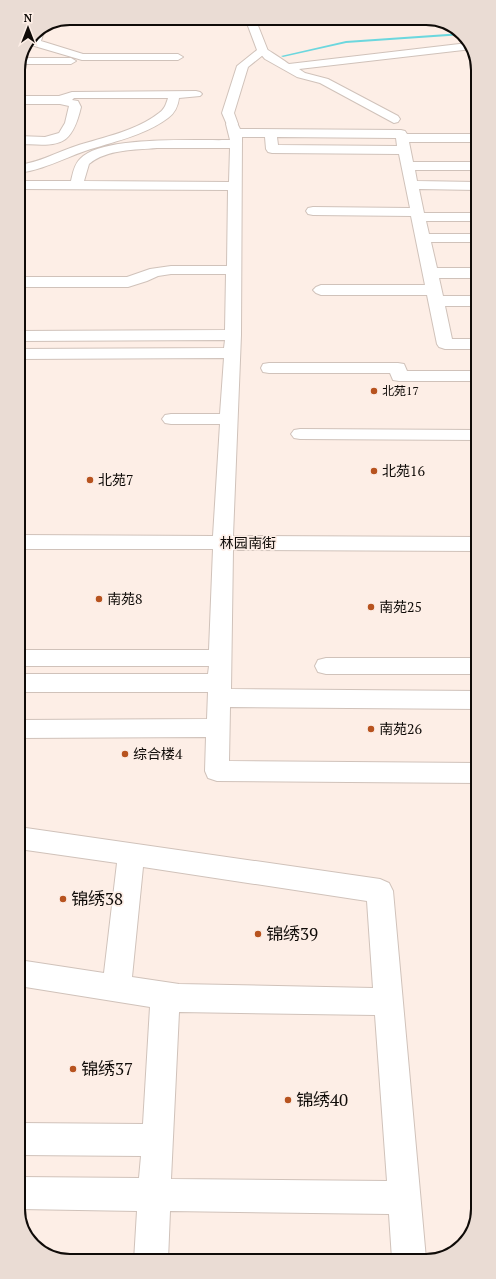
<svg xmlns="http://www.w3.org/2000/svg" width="496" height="1279" font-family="'PT Serif','Noto Sans SC',serif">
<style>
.medical{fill:#f3e6d2}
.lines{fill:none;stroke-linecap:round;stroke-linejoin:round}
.stream{fill:#6cd7de;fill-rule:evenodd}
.street-casing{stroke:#d0c2ba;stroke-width:2}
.secondary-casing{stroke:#d0c2ba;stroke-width:2}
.street{fill:#fff;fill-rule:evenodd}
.secondary{fill:#fff;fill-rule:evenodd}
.poi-dot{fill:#b7531f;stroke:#fdeee6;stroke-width:1.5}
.labels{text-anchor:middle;stroke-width:3.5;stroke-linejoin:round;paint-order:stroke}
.far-poi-label{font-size:12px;fill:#0f0b08;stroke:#fdeee6;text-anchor:start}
.poi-label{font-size:14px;fill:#0f0b08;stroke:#fdeee6;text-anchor:start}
.street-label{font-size:14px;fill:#0f0b08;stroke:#fdeee6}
.near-poi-label{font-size:17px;fill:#0f0b08;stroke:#fdeee6;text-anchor:start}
.rim{fill:none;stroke:#0f0b08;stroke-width:2}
</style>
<rect width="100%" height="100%" fill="#fdeee6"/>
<path class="medical" d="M209 18H238V26H208Z"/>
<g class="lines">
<path class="stream" d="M462 33 463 35 346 43 283 57 281 56 346 41Z"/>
<g class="street-casing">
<path id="street" d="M43 29 44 31 41 41 83 54H178L183 57 178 60H82L31 45 30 43 33 33Z
M468 43 472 49 299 69 305 73 328 79 398 116 400 119 398 122 394 123 320 83 297 77 265 59 258 51 263 48C268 49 283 60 289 64Z
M22 58H71L76 61 71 64H19Z
M196 91 200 92 202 94 200 96 179 98C178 106 175 113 168 118 144 136 112 142 85 151 62 159 43 170 18 173V165C39 163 57 152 76 146 104 137 136 131 159 113 165 109 166 104 168 98H74L72 100 78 101 81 107C71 150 57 145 18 144V136L45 137 59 133 65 123 69 106 60 104H18V96H59L72 92Z
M232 120 236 121 240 129 401 130 405 131 407 134H476V142H409L413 162H476V170H415L417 181 476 182V190L419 189 424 213H476V221H426L429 234H476V242H431L437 268H477V278H439L443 296H477V306H445L452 339H477V349H445L439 347 437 344 427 295H321L316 293 313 290 316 287 321 285H425L411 216 313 215 308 214 306 211 308 208 313 207 410 208 399 154 272 153 268 152 266 149 265 137H242L241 335 233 536 477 537V551L233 550 231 689 477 691V709L230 707 229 761 477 763V783L217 781 208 778 205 771 206 737 19 738V720L207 719 208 692H19V674H208L209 666H19V650H209L213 549H19V535L213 536 220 424H171L165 423 162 419 165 415 171 414H220L224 358 19 359V349L224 348 225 340 19 341 18 331 225 330 226 274H171L158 276 147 281 128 287H18V277H127L150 269 171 266H227L228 190 18 189V181H71C73 173 74 165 80 159 102 135 197 141 230 140L226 124 228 121ZM277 137 396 138 397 146 278 145ZM157 148H230L229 182 84 181 89 164C107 149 135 150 157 148Z
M269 363H398L404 364 407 371H477V381H399L393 380 390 373H269L263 372 261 368 263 364Z
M300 429 477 430V440L300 439 294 438 291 434 294 430Z
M326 658H477V674H326L318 672 315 666 318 660Z
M19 827 380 879 389 883 393 891 426 1259H392L389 1214 170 1211 168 1260 134 1261 137 1211 20 1209V1177L139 1178 141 1156 20 1155V1123L143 1124 150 1007 19 986V960L104 973 117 863 19 849ZM143 867 367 901 373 988 179 984 132 977ZM179 1012 375 1015 387 1181 171 1179Z"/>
</g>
<g class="secondary-casing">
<path id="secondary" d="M245 18H255L268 51 248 67 234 113 238 124 236 127H228L222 113 237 66 257 50Z"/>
</g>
<use href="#street" class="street"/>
<use href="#secondary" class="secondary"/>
</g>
<g class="poi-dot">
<circle cx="374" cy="391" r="4"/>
<circle cx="374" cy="471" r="4"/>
<circle cx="90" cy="480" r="4"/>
<circle cx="99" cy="599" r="4"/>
<circle cx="371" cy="607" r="4"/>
<circle cx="371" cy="729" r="4"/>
<circle cx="125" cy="754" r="4"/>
<circle cx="63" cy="899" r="4"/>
<circle cx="258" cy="934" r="4"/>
<circle cx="73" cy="1069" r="4"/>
<circle cx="288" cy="1100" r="4"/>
</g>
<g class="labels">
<g class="far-poi-label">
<text x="382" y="395">北苑17</text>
</g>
<g class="poi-label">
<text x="382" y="476">北苑16</text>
<text x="98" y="485">北苑7</text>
<text x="107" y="604">南苑8</text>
<text x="379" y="612">南苑25</text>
<text x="379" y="734">南苑26</text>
<text x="133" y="759">综合楼4</text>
</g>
<g class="street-label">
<text x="248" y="548">林园南街</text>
</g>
<g class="near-poi-label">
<text x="71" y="905">锦绣38</text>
<text x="266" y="940">锦绣39</text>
<text x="81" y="1075">锦绣37</text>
<text x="296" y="1106">锦绣40</text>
</g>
</g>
<path d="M0 0H496V1279H0ZM70 25H426A45 45 0 0 1 471 70V1209A45 45 0 0 1 426 1254H70A45 45 0 0 1 25 1209V70A45 45 0 0 1 70 25Z" fill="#eadcd4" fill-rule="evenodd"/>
<path class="rim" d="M70 25H426A45 45 0 0 1 471 70V1209A45 45 0 0 1 426 1254H70A45 45 0 0 1 25 1209V70A45 45 0 0 1 70 25Z"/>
<g transform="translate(28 28)" stroke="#fdeee6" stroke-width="3" paint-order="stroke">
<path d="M0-3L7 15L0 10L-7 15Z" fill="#0f0b08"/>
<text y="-6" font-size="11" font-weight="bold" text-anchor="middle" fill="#0f0b08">N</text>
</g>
</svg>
